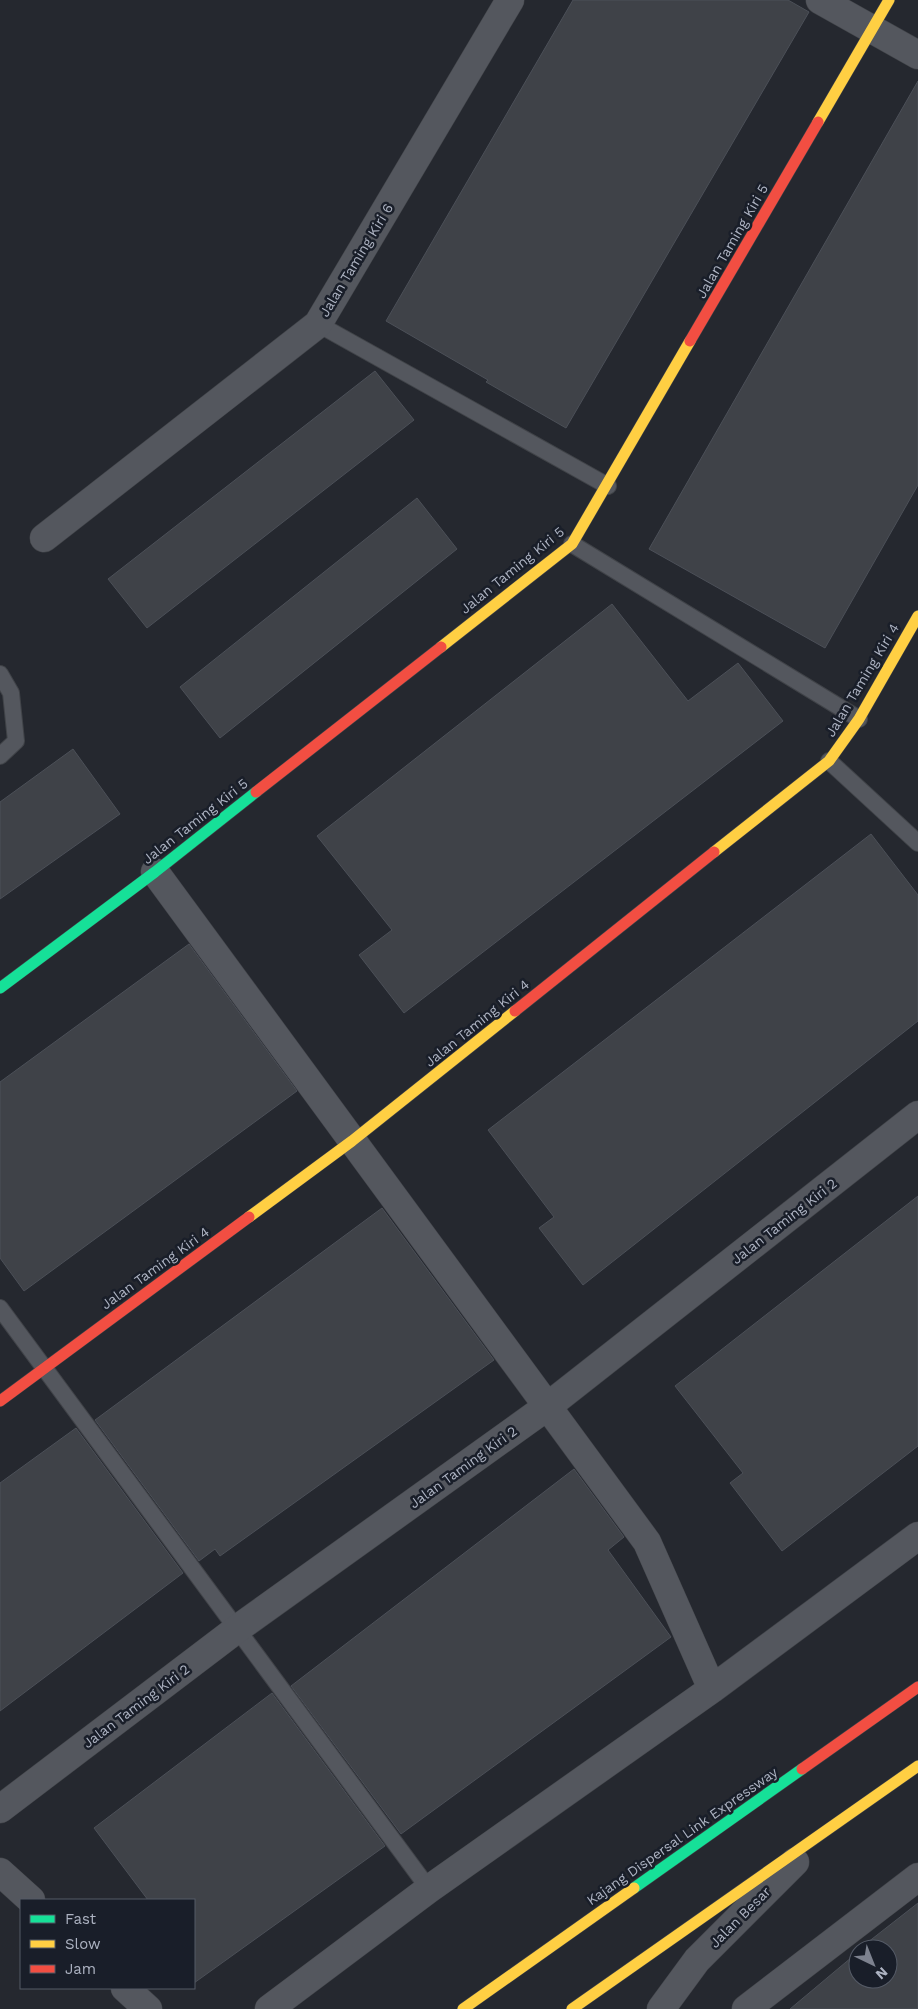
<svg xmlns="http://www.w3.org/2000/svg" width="918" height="2009" font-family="'Work Sans',sans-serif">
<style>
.building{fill:#3f4248;stroke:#4c5058}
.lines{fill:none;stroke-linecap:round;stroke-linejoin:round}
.lane-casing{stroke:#404348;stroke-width:18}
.street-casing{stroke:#404348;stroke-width:29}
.fast-casing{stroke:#404348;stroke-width:12}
.slow-casing{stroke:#404348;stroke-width:12}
.jam-casing{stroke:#404348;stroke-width:12}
.lane{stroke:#54575e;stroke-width:16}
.street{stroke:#54575e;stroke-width:28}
.fast{stroke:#16e098;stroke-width:11}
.slow{stroke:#ffcf43;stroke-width:11}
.jam{stroke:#f24e42;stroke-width:11}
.labels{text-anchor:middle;stroke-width:5;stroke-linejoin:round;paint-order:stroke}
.street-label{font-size:14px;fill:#adb3c2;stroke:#191e29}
</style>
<rect width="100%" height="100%" fill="#25282f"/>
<path class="building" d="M573 0H788L809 12 566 428 486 382 488 380 386 321Z
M918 81V485L825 648 649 549Z
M375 371 414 420 147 628 108 579Z
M417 498 457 549 220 738 180 687Z
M612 604 688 701 738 663 783 721 404 1013 359 955 392 930 317 836Z
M73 749 120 814 0 899V802Z
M871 834 918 895V1021L583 1285 539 1228 554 1217 488 1130Z
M189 944 297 1091 24 1291 0 1258V1082Z
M918 1196V1446L782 1551 730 1483 743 1473 675 1386Z
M382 1208 494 1360 220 1556 215 1549 199 1561 95 1420Z
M76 1428 183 1573 0 1711V1483Z
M574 1469 624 1537 608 1550 671 1637 401 1834 291 1686Z
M272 1693 385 1846 194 1983V1900H148L94 1828Z
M918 1903V2009H790L858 1952V1979H888V1949H861L863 1946Z"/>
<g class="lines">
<g class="lane-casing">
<path id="lane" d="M318 324 608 486
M572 544 859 719
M0 674 11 693 16 741 0 756
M829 761 918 843
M0 1308 429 1889"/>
</g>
<g class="street-casing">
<path id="street" d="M820 0 918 55
M44 538 318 324 510 0
M155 872 647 1542 712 1689
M0 1809 237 1629 548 1406 918 1115
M0 1872 31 1900
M125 1988 148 2009
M269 2009 429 1889 712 1689 918 1536
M661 2009 697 1960 795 1862
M746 2009 918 1877"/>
</g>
<g class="fast-casing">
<path id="fast" d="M0 988 155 872 256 792
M634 1888 802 1769"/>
</g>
<g class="slow-casing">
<path id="slow" d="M818 122 889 0
M441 647 572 544 690 341
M714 852 829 761 859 719 918 616
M249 1217 352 1141 515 1011
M463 2009 634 1888
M572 2009 918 1766"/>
</g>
<g class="jam-casing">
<path id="jam" d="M690 341 818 122
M256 792 441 647
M515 1011 714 852
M0 1401 249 1217
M802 1769 918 1687"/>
</g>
<use href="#lane" class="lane"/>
<use href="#street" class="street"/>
<use href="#fast" class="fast"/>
<use href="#slow" class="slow"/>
<use href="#jam" class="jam"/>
</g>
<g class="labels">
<g class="street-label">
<text transform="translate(732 241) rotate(-60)" y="5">Jalan Taming Kiri 5</text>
<text transform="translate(356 260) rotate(-59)" y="5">Jalan Taming Kiri 6</text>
<text transform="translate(512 570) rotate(-39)" y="5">Jalan Taming Kiri 5</text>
<text transform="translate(862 680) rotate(-59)" y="5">Jalan Taming Kiri 4</text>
<text transform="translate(195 821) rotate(-38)" y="5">Jalan Taming Kiri 5</text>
<text transform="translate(477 1023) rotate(-39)" y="5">Jalan Taming Kiri 4</text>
<text transform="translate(784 1221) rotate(-38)" y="5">Jalan Taming Kiri 2</text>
<text transform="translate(155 1268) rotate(-36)" y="5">Jalan Taming Kiri 4</text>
<text transform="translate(463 1467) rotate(-36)" y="5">Jalan Taming Kiri 2</text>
<text transform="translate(136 1706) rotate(-37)" y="5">Jalan Taming Kiri 2</text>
<text transform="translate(682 1836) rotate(-35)" y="5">Kajang Dispersal Link Expressway</text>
<text transform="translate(740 1917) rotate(-45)" y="5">Jalan Besar</text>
</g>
</g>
<rect x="20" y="1899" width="175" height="90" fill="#191e29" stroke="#545a66"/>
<rect x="30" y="1915" width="25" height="8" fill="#16e098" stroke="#545a66"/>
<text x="65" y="1924" font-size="15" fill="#adb3c2">Fast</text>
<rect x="30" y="1940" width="25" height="8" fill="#ffcf43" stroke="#545a66"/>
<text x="65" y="1949" font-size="15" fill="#adb3c2">Slow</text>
<rect x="30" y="1965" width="25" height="8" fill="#f24e42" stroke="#545a66"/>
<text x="65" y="1974" font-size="15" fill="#adb3c2">Jam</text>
<g transform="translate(873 1964) rotate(137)"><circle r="24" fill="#191e29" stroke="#545a66"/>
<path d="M0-4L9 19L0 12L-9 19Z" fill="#7d828f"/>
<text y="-8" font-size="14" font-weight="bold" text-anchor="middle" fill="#adb3c2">N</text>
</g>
</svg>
